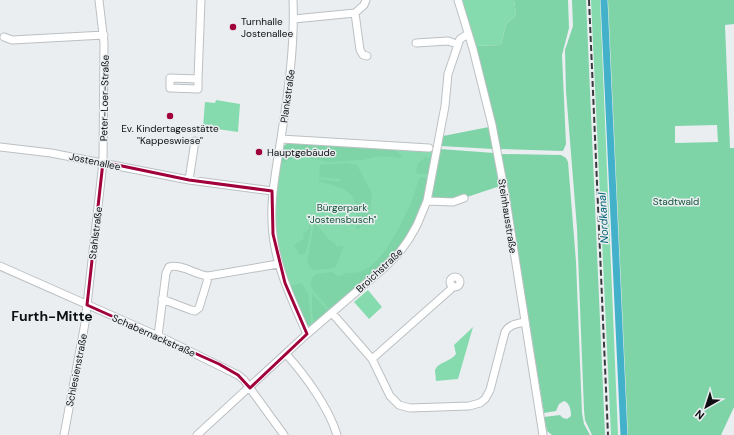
<svg xmlns="http://www.w3.org/2000/svg" width="734" height="435" font-family="'DM Sans',sans-serif">
<style>
.green{fill:#86dbae}
.forest{fill:#7ed3a7;fill-rule:evenodd}
.lines{fill:none;stroke-linecap:round;stroke-linejoin:round}
.canal{stroke:#44b1cb;stroke-width:7}
.street-casing{stroke:#bcc0c3;stroke-width:9}
.street{stroke:#fff;stroke-width:7}
.rail{stroke:#393a3c;stroke-width:2;stroke-dasharray:6 3;stroke-linecap:butt}
.marked{fill:none;stroke:#a1013b;stroke-width:3;stroke-linejoin:round}
.poi-dot{fill:#a1013b;stroke:#eaeef1;stroke-width:1.5}
.labels{text-anchor:middle;stroke-width:3;stroke-linejoin:round;paint-order:stroke}
.poi-label{font-size:10px;fill:#0f1011;stroke:#eaeef1;text-anchor:start}
.street-label{font-size:10px;fill:#0f1011;stroke:#eaeef1}
.park-label{font-size:10px;fill:#115337;stroke:#eaeef1}
.water-label{font-size:11px;font-style:italic;fill:#016174;stroke:#eaeef1}
.district-label{font-size:14px;font-weight:bold;fill:#0f1011;stroke:#eaeef1}
</style>
<rect width="100%" height="100%" fill="#eaeef1"/>
<path class="green" d="M462 0H514L516 15 506 24 501 45 476 46Z
M591 0H600L618 435H611Z
M216 100 240 104 238 132 203 127 205 102 215 103Z
M289 142 435 150 424 203 397 251 312 326H309L306 324C290 285 273 247 275 204 276 185 281 165 284 146Z
M368 290 382 307 369 319 354 302Z
M473 327 458 379 436 381C436 378 435 373 435 370 438 362 452 361 456 354L454 345Z"/>
<path class="forest" d="M514 0H568L569 28 562 55 566 144 563 151 500 149 496 126 476 46 501 45 506 24 516 15Z
M572 0H586L605 435H592L585 420 584 410 577 228 566 91 565 50 573 26Z
M608 0H734V24L725 25 730 148H734V407L721 435H628ZM717 125 718 142 675 143V126Z
M489 127 493 149 441 146 443 136Z
M289 142 393 148 402 156V158H399L379 156 363 160 329 162 298 156 281 163 284 146Z
M440 149 494 153 500 186 467 197 454 199 431 198Z
M501 154 561 155 566 158 568 162 576 262 582 413 584 424 590 435H552L547 431 544 417 560 415 563 418 567 419 571 416C571 411 570 403 564 401L559 404 556 411 544 413Z
M426 157 432 159 430 174H417L416 170 418 163Z
M347 163 357 165 372 193 370 213 358 230 356 229C359 194 351 188 319 182V179L340 182V179L319 177 320 165Z
M420 177 429 178C426 193 423 208 416 222 399 259 361 285 331 311L312 289 310 281H312V278L316 274 332 272 338 276C341 276 343 274 346 273 354 272 357 274 364 270 385 260 403 221 412 200 415 194 417 182 420 177Z
M310 223H311C310 234 309 244 305 254L300 255 294 245 304 239 303 234 309 229Z
M314 224 318 226 328 239 336 244V246L339 247V245L344 246 335 268 314 270 311 268 307 262Z
M301 283 308 293 311 326 306 324 290 286Z
M312 293 329 312 314 324 312 314Z"/>
<g class="lines">
<path class="canal" d="M604 0 624 435"/>
<g class="street-casing">
<path id="street" d="M293 0C295 46 288 93 281 138 276 171 269 202 273 235 277 270 293 302 307 334
M458 0 473 49 492 125 505 194 543 435
M355 13 360 50 363 55 367 56
M294 19 355 13 364 5 366 0
M4 37 12 40 104 35
M416 43 448 41 457 44
M198 79 170 78V88L198 89V79L201 0
M281 139 429 148
M0 147 51 153 189 180 272 191
M189 180 195 141
M427 201 453 202 464 198
M0 266 165 339 238 375 244 380 284 435
M450 282a5 5 0 1 1 10 0a5 5 0 1 1-10 0Z
M162 299 191 310 195 311 199 308 207 282 208 276
M332 313 372 359 390 396 399 405 410 408 469 406 480 403 485 399 490 390 505 332C510 324 516 324 525 322
M158 336 166 273 169 267C180 263 196 275 208 276L278 264
M286 354C305 375 329 408 337 435
M372 359 450 290 453 286
M64 435 85 323 103 162 104 43 99 0
M197 435 307 334 385 267 399 253 409 239 417 225 427 201 445 106 448 74 460 39 468 34"/>
</g>
<use href="#street" class="street"/>
<path class="rail" d="M589 0 608 435"/>
</g>
<path class="marked" d="M103 162 189 180 272 191 273 234 285 283 307 334 250 388 238 375 219 364 87 305Z"/>
<g class="poi-dot">
<circle cx="233" cy="27" r="4"/>
<circle cx="170" cy="116" r="4"/>
<circle cx="259" cy="152" r="4"/>
</g>
<g class="labels">
<g class="poi-label">
<text x="241" y="25">Turnhalle<tspan x="241" dy="12">Jostenallee</tspan></text>
<text x="170" y="132" text-anchor="middle">Ev. Kindertagesstätte<tspan x="170" dy="12">"Kappeswiese"</tspan></text>
<text x="267" y="156">Hauptgebäude</text>
</g>
<g class="street-label">
<text transform="translate(287 96) rotate(-82)" y="4">Plankstraße</text>
<text transform="translate(104 98) rotate(-89)" y="4">Peter-Loer-Straße</text>
<text transform="translate(95 161) rotate(12)" y="4">Jostenallee</text>
<text transform="translate(508 216) rotate(81)" y="4">Steinhausstraße</text>
<text transform="translate(95 233) rotate(-83)" y="4">Stahlstraße</text>
<text transform="translate(379 270) rotate(-43)" y="4">Broichstraße</text>
<text transform="translate(154 335) rotate(24)" y="4">Schabernackstraße</text>
<text transform="translate(76 370) rotate(-79)" y="4">Schlesienstraße</text>
</g>
<g class="park-label">
<text x="676" y="205">Stadtwald</text>
<text x="342" y="211">Bürgerpark<tspan x="342" dy="12">"Jostensbusch"</tspan></text>
</g>
<g class="water-label">
<text transform="translate(603 218) rotate(-93)" y="4">Nordkanal</text>
</g>
<g class="district-label">
<text x="52" y="321">Furth-Mitte</text>
</g>
</g>
<g transform="translate(706 407) rotate(219)" stroke="#eaeef1" stroke-width="3" paint-order="stroke">
<path d="M0-3L7 15L0 10L-7 15Z" fill="#0f1011"/>
<text y="-6" font-size="11" font-weight="bold" text-anchor="middle" fill="#0f1011">N</text>
</g>
</svg>
